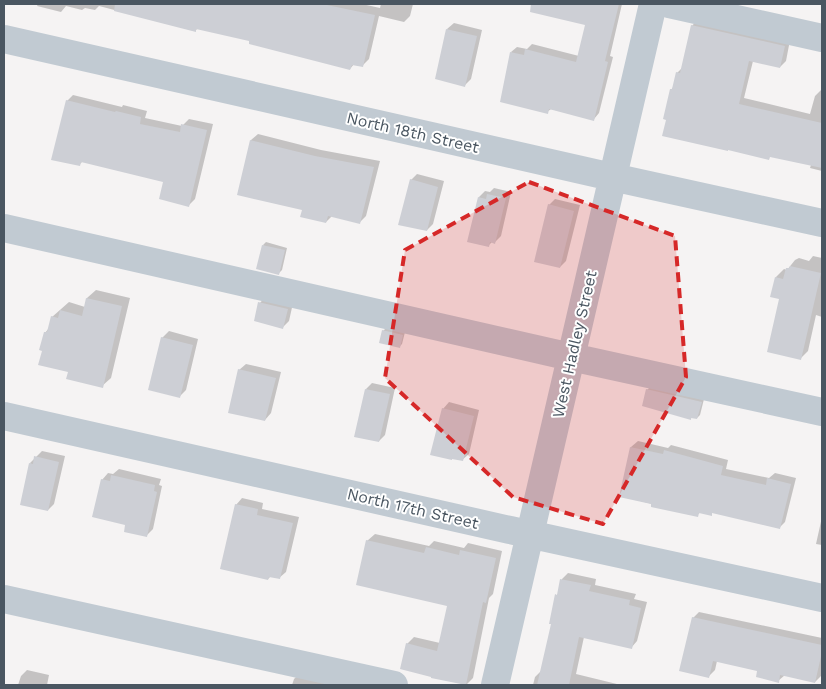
<svg xmlns="http://www.w3.org/2000/svg" width="826" height="689" font-family="'Work Sans',sans-serif">
<style>
.shadow{fill:#0003}
.building{fill:#cdcfd5}
.lines{fill:none;stroke-linecap:round;stroke-linejoin:round}
.minor{stroke:#c1cad2;stroke-width:28}
.marked{fill:#d62828;fill-opacity:0.2;stroke:#d62828;stroke-width:4;stroke-dasharray:10 6;stroke-linejoin:round}
.labels{text-anchor:middle;stroke-width:4;stroke-linejoin:round;paint-order:stroke}
.street-label{font-size:16px;fill:#4a5661;stroke:#fff}
</style>
<rect width="100%" height="100%" fill="#f5f3f3"/>
<path class="shadow" d="M38 4H362L380 8 381 4H413L410 16 404 22 379 16 369 59 362 66 354 64 350 69 251 40 198 28 195 31 99 6 95 10 85 8 82 10 66 6 61 12 37 6Z
M562 4H622L610 56 613 57 599 113 594 119 551 109 547 112 511 52 517 47 527 49 532 44 579 56 587 24 559 17Z
M698 19 790 40 786 61 780 67 753 61 744 98 810 114 815 96 821 90 822 86V171L810 168 811 165 667 119 671 90 674 86 677 73 683 67 692 26Z
M454 23 482 30 471 79 465 85 447 29Z
M73 95 122 107 123 105 147 111 145 118 182 126 189 119 213 124 195 199 189 205 165 181 83 161 79 165 67 101Z
M258 134 321 150 380 161 366 216 360 222 332 216 326 222 303 209 238 194 251 140Z
M417 174 444 181 433 224 427 230 411 180Z
M494 188 511 192 501 236 495 242H492L488 246 479 197 485 191 490 192Z
M555 199 580 205 566 261 560 267 549 205Z
M266 242 287 248 282 270 279 273 263 245Z
M813 256 822 258V317L816 315 808 351 800 359 781 298 776 277 784 269 787 270 795 260 799 258 809 261Z
M96 290 130 298 111 378 102 386 70 372 43 350 45 333 49 328 52 317 69 302 85 307 87 298Z
M266 296 293 303 289 321 283 327 260 303Z
M386 328 405 332 402 344 399 347 383 331Z
M169 331 198 339 186 390 180 396 162 338Z
M246 364 281 372 271 413 265 420 239 370Z
M372 383 395 388 385 435 379 441 366 389Z
M650 387 704 399 700 415 697 418 693 417 690 419 647 390Z
M449 402 479 410 469 454 462 460 443 409Z
M638 441 668 448 671 445 728 460 726 469 769 478 775 473 796 478 785 522 779 528 713 512 711 514 701 512 697 515 620 496 631 447Z
M42 451 65 456 54 504 48 510 30 463Z
M119 469 161 479 159 485 162 486 153 529 146 536 127 524 102 480 108 473 113 474Z
M242 498 263 503 262 509 299 517 286 572 279 578 271 576 268 579 236 505Z
M822 517V545L816 544Z
M375 534 429 546 434 541 464 548 468 543 502 551 493 594 489 598 473 678 466 685 407 644 414 637 440 643 449 605 367 541Z
M568 573 596 579 595 585 636 594 634 599 647 602 637 641 631 648 584 637 576 674 621 685H533L535 677 541 671 553 623 557 595 559 593 562 579Z
M699 612 822 638 821 676 815 682 785 675 778 681 759 670 717 661 715 670 709 676 693 618Z
M27 670 49 675 47 685H18L21 676Z
M301 672 340 685H292L294 679Z"/>
<path class="building" d="M115 4H322L375 15 363 67 352 65 350 70 249 44V41L196 29V32L114 11Z
M531 4H619L605 61 608 62 594 121 549 109 548 114 500 102 510 52 524 55 525 49 576 62 585 25 530 12Z
M691 25 785 46 780 68 749 61 739 104 822 123V168L770 157 769 160 728 150V151L662 136 666 120 663 119 670 89H672L676 72 680 73Z
M446 29 477 36 465 87 435 79Z
M66 100 115 112 116 111 141 117 140 124 180 132 181 124 207 130 189 207 159 199 163 182 81 162 80 166 51 160Z
M250 140 315 156 374 167 360 224 328 216 326 223 300 217 302 210 237 195Z
M410 179 438 187 427 231 398 225Z
M487 194 506 198 495 244 490 242 489 247 467 242 478 197 486 199Z
M548 204 574 211 560 268 534 262Z
M262 245 285 250 279 275 256 269Z
M790 266 821 273 801 360 767 352 779 299 770 297 775 277 783 279 786 268H789Z
M86 298 122 306 103 388 66 379 68 372 38 365 42 351 39 350 44 332H47L51 316 58 318 60 310 82 316Z
M258 302 288 309 283 329 254 321Z
M382 330 403 335 400 348 379 343Z
M161 337 193 345 180 398 148 390Z
M238 369 276 378 265 421 228 413Z
M365 389 390 394 379 442 354 437Z
M646 389 702 402 697 419 691 418V420L642 406Z
M442 408 474 416 463 461 452 459V460L430 455Z
M630 447 663 454 664 450 723 466 721 475 766 485 767 478 791 484 780 529 712 513V516L699 513 698 517 651 507V504L619 497Z
M34 456 59 462 48 511 20 505 29 463 33 464Z
M111 475 155 485 154 491 157 492 147 537 124 532 125 525 92 517 101 479 110 481Z
M235 504 258 509 257 515 293 523 280 579 269 577 268 580 220 569Z
M366 540 424 553 426 547 459 555 460 550 496 558 486 603 483 602 466 685 431 678V677L400 669 406 643 437 651 447 606 356 585Z
M560 579 591 585 589 591 630 600 629 605 641 608 632 649 579 637 569 685H537L551 624H549L555 594 557 595Z
M692 617 822 645V652L815 683 780 675 779 683 756 677 757 671 713 661 709 678 679 671Z"/>
<g class="lines">
<path class="minor" d="M669 4 822 38
M4 39 612 177 822 223
M4 228 571 357 822 412
M4 416 510 530 822 598
M4 599 394 685
M495 685 653 4"/>
</g>
<path class="marked" d="M529 182 675 236 686 377 603 524 513 497 385 378 405 250Z"/>
<g class="labels">
<g class="street-label">
<text transform="translate(413 132) rotate(13)" y="6">North 18th Street</text>
<text transform="translate(574 344) rotate(-77)" y="6">West Hadley Street</text>
<text transform="translate(413 508) rotate(13)" y="6">North 17th Street</text>
</g>
</g>
<rect width="826" height="689" fill="none" stroke="#4a5661" stroke-width="10"/>
</svg>
